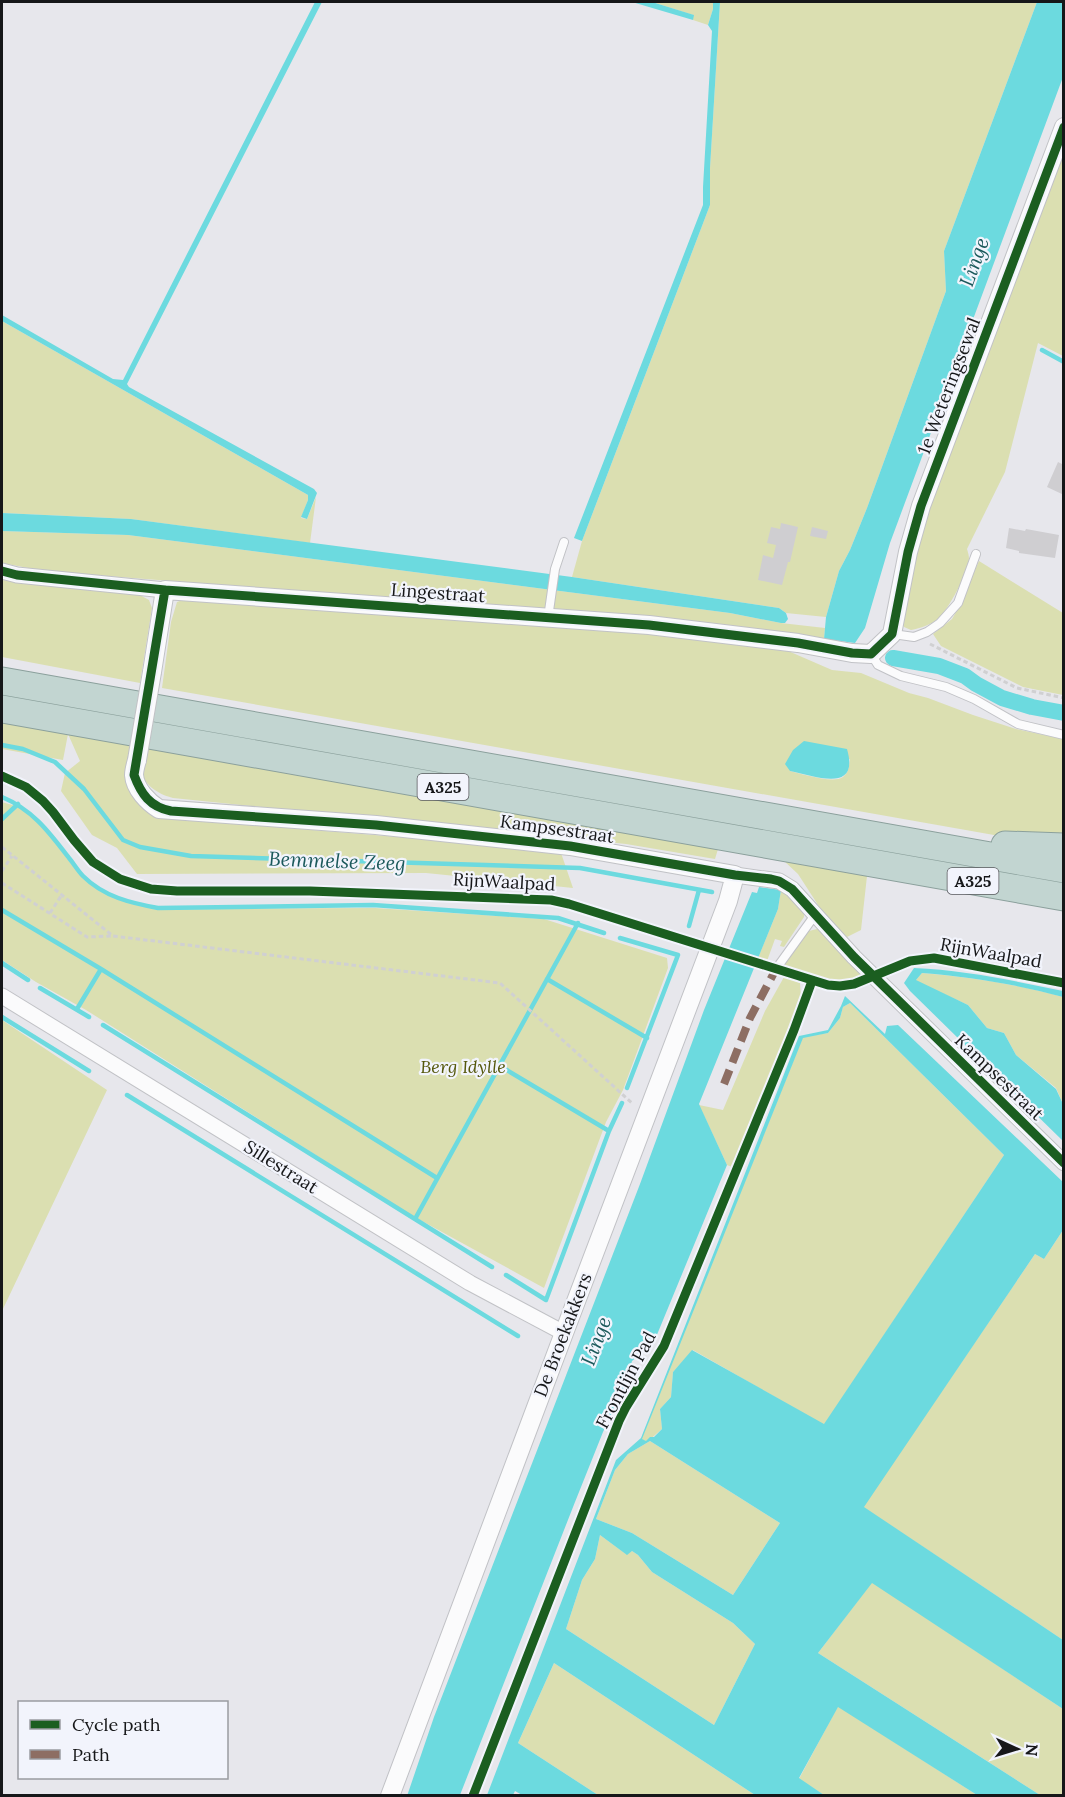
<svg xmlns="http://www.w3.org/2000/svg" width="1065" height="1797" font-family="Lora,serif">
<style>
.green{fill:#dbdfb1;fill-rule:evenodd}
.water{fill:#6cdadf;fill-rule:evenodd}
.pier{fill:#e7e7ec}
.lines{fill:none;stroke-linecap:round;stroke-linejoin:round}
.stream{stroke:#6cdadf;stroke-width:4.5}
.canal{stroke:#6cdadf;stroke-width:16}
.building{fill:#cfced1}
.service-casing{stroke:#c1c2c6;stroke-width:10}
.minor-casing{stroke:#c1c2c6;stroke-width:17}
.tertiary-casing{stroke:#c1c2c6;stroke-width:20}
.motorway-casing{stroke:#8ba09c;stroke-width:29}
.path{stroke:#d0d0d2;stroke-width:3;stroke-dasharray:4.5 3;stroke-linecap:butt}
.service{stroke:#fbfbfc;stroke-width:8}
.minor{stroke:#fbfbfc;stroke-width:15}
.tertiary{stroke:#fbfbfc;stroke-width:18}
.motorway{stroke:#c2d5d1;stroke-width:27}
.tertiary-bridge-casing{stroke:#c1c2c6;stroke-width:20;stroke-linecap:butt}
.tertiary-bridge{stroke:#fbfbfc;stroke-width:18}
.quiet{stroke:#8d6e63;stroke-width:8;stroke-dasharray:15 8;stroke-linecap:butt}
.cycleway-casing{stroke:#f2f4fc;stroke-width:13}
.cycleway{stroke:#1b5e20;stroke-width:9}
.labels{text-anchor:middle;stroke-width:4.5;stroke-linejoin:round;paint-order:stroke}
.shield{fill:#f2f4fc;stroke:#58595d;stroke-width:1.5}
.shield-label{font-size:16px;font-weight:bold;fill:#161719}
.street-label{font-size:18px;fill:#161719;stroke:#f2f4fc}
.park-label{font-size:18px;font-style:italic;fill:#55580c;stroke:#f2f4fc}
.water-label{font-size:20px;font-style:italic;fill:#1b595b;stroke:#f2f4fc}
</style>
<rect width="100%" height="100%" fill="#e7e7ec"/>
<path class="green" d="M652 2H713V9L708 25 693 20V15Z
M720 2H1037L944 251 946 291 867 508 850 550 839 571 826 617 786 613 779 608 572 577 582 541 710 205V168Z
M1063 150V356L1038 343 1005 472 967 549C968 552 969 556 969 559 968 573 948 610 938 619 930 625 921 628 911 630L904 627 899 619 915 546Z
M2 321 308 495V500L301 518 307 519 316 497 310 543 131 519 2 513Z
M2 531 128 535 730 613 781 623 825 628 824 639 786 635 754 628 681 620 553 611 44 571 2 563Z
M979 561 1063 613V695L1023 687 941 646 933 634 952 619 956 612Z
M2 580 138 594 149 600 152 608 140 683 2 657Z
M185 599 665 633 779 647 832 670 861 673 909 693 928 698 973 715 1016 729 1063 739V844L1039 843 162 688 171 622 177 602ZM850 759C849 766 849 772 843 777 834 784 802 774 790 771Z
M2 721 131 744 127 766 166 818 560 850 573 888 426 873 137 874 117 848 92 835 61 791 65 773 80 761 68 734 63 760 2 749Z
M146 747 718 849 715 859 626 844 173 798C161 795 143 786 142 771 142 763 145 754 146 747Z
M2 802C7 804 14 805 19 807 48 821 60 855 82 876 102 897 131 903 158 909L375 908 544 919 667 958 668 968 623 1090 606 1122 544 1288 411 1215 86 1010 36 982 2 960Z
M783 860 867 876 861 930 847 937 831 925 798 874Z
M781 890 787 892 804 913V917L784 947 780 946 782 941 775 939 767 961 758 958 778 909Z
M817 929 821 930 862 974C838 990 806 974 783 966L806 933 809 931Z
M922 973C970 977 1017 984 1063 997V1104L1056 1088 1016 1055 1004 1033 987 1028 968 1005 915 981Z
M784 977 800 983 801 999 732 1167 727 1165 699 1105 723 1110 765 1011Z
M850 1003 1004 1155 824 1425 693 1350 673 1372 671 1397 660 1409 662 1429 647 1442 641 1439 803 1037 828 1033 840 1018 843 1007Z
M2 1020 107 1090 2 1311Z
M1063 1230V1640L863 1507 1035 1254 1044 1259Z
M650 1441 780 1523 733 1595 632 1533 596 1519 615 1470 628 1454Z
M600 1535 626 1554 632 1551 638 1555 652 1572 733 1623 755 1644 714 1725 566 1629 582 1580 595 1559Z
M872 1582 1063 1709V1795H1040L818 1653Z
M554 1663 755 1795H598L518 1743Z
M838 1706 977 1795H824L799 1779Z"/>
<path class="water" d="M315 2H322L127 384 129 387 314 489 317 493 307 519 301 517 308 500V495L2 321V315L113 379 123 380Z
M632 2H652L694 15 693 20Z
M713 2H720L710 168V205L582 541 574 538 703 205V187L712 31 708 25 713 9Z
M1037 2H1063V77L890 543 865 628 855 643 824 639 826 617 839 571 850 550 867 508 946 291 944 251Z
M2 513 131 519 572 577 779 608 786 613 788 619 785 623H781L730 613 128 535 2 531Z
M804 741 847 749C860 794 815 776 790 771L785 764 793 750Z
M759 887 781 890 778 909 699 1104 727 1165 654 1342 632 1361 625 1385 603 1432 575 1502 460 1795 407 1796 434 1717 640 1184 704 1010 752 892 757 893Z
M914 968C965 970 1014 981 1063 991V997C1015 984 971 977 922 973L916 980 968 1005 987 1028 1004 1033 1016 1055 1056 1089 1063 1104V1141L910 991 904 983Z
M845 996 885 1034 887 1026 898 1025 1063 1182V1230L1044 1259 1035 1254 864 1507 1063 1640V1709L872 1583 818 1653 1040 1795H977L838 1707 799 1778 824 1795H755L554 1663 518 1743 598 1795H522L515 1791 513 1795H487L616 1460 641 1438 799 1036 828 1030 841 1006ZM850 1003 1004 1155 824 1424 692 1350 673 1372 671 1397 660 1409 662 1429 654 1437H650L646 1441 642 1439 803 1038 828 1033 840 1018 843 1007ZM650 1441 780 1523 733 1595 632 1533 596 1519 615 1470 628 1454ZM600 1535 627 1555 632 1551 638 1555 652 1572 733 1623 755 1644 714 1725 566 1629 582 1580 595 1559Z"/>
<path class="pier" d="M727 948 761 959 758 968 723 957Z"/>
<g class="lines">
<path class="stream" d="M1042 350 1064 362
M2 745 23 749 55 762 84 789 123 840 140 847 191 856 580 868 712 892
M2 797C33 810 49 832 69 858 74 864 78 871 83 876 104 897 131 903 158 908L373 905 558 918 604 933
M2 819 18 804
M2 910 101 969 437 1178
M689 926 699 890
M620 938 678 955 627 1088
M2 963 28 980
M547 979 647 1038
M40 988 89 1017
M77 1009 101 969
M2 1017 89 1071
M103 1025 492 1267
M500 1066 609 1131
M127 1095 518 1336
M415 1219 578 923
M506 1275 546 1300 609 1131 622 1103"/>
<path class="canal" d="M893 658 939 666 965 676 976 684 1002 698 1032 707 1064 713"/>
</g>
<path class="building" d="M1058 462 1064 465V495L1047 487Z
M781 523 798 527 790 562H788L782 585 758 580 763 555 773 558 776 545 767 543 771 527 780 529Z
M812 527 828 531 826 539 810 536Z
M1009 528 1025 531 1026 529 1059 535 1055 558 1019 553V551L1006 548Z"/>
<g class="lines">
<g class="service-casing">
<path id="service" d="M548 618 555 569 564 542
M893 634 914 637 927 632 940 623 958 603 976 554
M871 654 878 665 901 676 946 687 974 699 1018 724 1064 735
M776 969 815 915"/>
</g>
<g class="minor-casing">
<path id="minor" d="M2 571 17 575 165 590
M735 875 779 881 792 889 854 957 1064 1163
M2 996 470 1283 564 1333"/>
</g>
<g class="tertiary-casing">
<path id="tertiary" d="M152 672 165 590 649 625 798 643 852 653 871 654 892 634 908 552 921 506 1064 127
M137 760C136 764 134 770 134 775 135 789 148 802 159 809L376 825 570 846 735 875 728 901 564 1333 390 1796"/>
</g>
<g class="motorway-casing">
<path id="motorway" d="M2 681 1064 869
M2 709 1064 897
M1005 845 1064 847"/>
</g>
<path class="path" d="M930 644 1017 688 1064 698
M2 847 113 936 500 983 633 1104
M2 871 12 856
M2 883 87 937 111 936
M50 913 61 896"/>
<use href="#service" class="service"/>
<use href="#minor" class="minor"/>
<use href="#tertiary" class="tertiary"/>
<use href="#motorway" class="motorway"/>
<g class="tertiary-bridge-casing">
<path id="tertiary-bridge" d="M137 760 152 672"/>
</g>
<use href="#tertiary-bridge" class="tertiary-bridge"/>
<path class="quiet" d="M724 1084 750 1018 776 969"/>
<g class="cycleway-casing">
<path id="cycleway" d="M2 571 17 575 165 590 649 625 798 643 852 653 871 654 892 634 908 552 921 506 1064 127
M165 590 134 775C141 794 150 807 171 811L376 825 570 846 735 875 771 879 779 881 792 889 854 957 1064 1163
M2 776 26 787 43 801 53 812 74 840 93 862 120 879 151 889 177 891H310L551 900 569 904 828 985 840 986 854 984 910 961 934 958 1064 983
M473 1796 619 1421 626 1407 664 1346 794 1030 812 981"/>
</g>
<use href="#cycleway" class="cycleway"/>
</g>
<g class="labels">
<g class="shield">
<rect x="417.5" y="774" width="51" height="26" rx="4.5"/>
<rect x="947.5" y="868" width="51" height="26" rx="4.5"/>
</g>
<g class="shield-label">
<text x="443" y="793">A325</text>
<text x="973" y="887">A325</text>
</g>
<g class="street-label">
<text transform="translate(949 386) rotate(-69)" y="6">1e Weteringsewal</text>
<text transform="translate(438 593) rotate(4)" y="6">Lingestraat</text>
<text transform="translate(557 829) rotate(8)" y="6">Kampsestraat</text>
<text transform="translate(504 882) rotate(3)" y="6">RijnWaalpad</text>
<text transform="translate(991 953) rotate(10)" y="6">RijnWaalpad</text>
<text transform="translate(999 1077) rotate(44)" y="6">Kampsestraat</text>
<text transform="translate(281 1167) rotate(32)" y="6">Sillestraat</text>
<text transform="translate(563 1335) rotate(-69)" y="6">De Broekakkers</text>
<text transform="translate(626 1380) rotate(-62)" y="6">Frontlijn Pad</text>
</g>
<g class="park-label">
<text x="463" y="1073">Berg Idylle</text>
</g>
<g class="water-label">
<text transform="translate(974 262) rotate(-70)" y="7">Linge</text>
<text transform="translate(337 861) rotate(2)" y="7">Bemmelse Zeeg</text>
<text transform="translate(596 1341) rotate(-69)" y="7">Linge</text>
</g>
</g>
<rect width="1065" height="1797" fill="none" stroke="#161719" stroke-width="6"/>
<rect x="18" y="1701" width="210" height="78" fill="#f2f4fc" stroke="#9a9ca1" stroke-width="1.5"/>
<rect x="30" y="1720" width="30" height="9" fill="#1b5e20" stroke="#9a9ca1" stroke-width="1.5"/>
<text x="72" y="1731" font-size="18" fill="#161719">Cycle path</text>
<rect x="30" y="1750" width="30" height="9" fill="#8d6e63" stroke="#9a9ca1" stroke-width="1.5"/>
<text x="72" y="1761" font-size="18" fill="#161719">Path</text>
<g transform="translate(1017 1749) rotate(94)" stroke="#f2f4fc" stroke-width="4.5" paint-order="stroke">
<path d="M0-4.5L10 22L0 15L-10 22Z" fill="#161719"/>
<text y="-9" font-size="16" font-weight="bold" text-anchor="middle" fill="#161719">N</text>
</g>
</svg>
